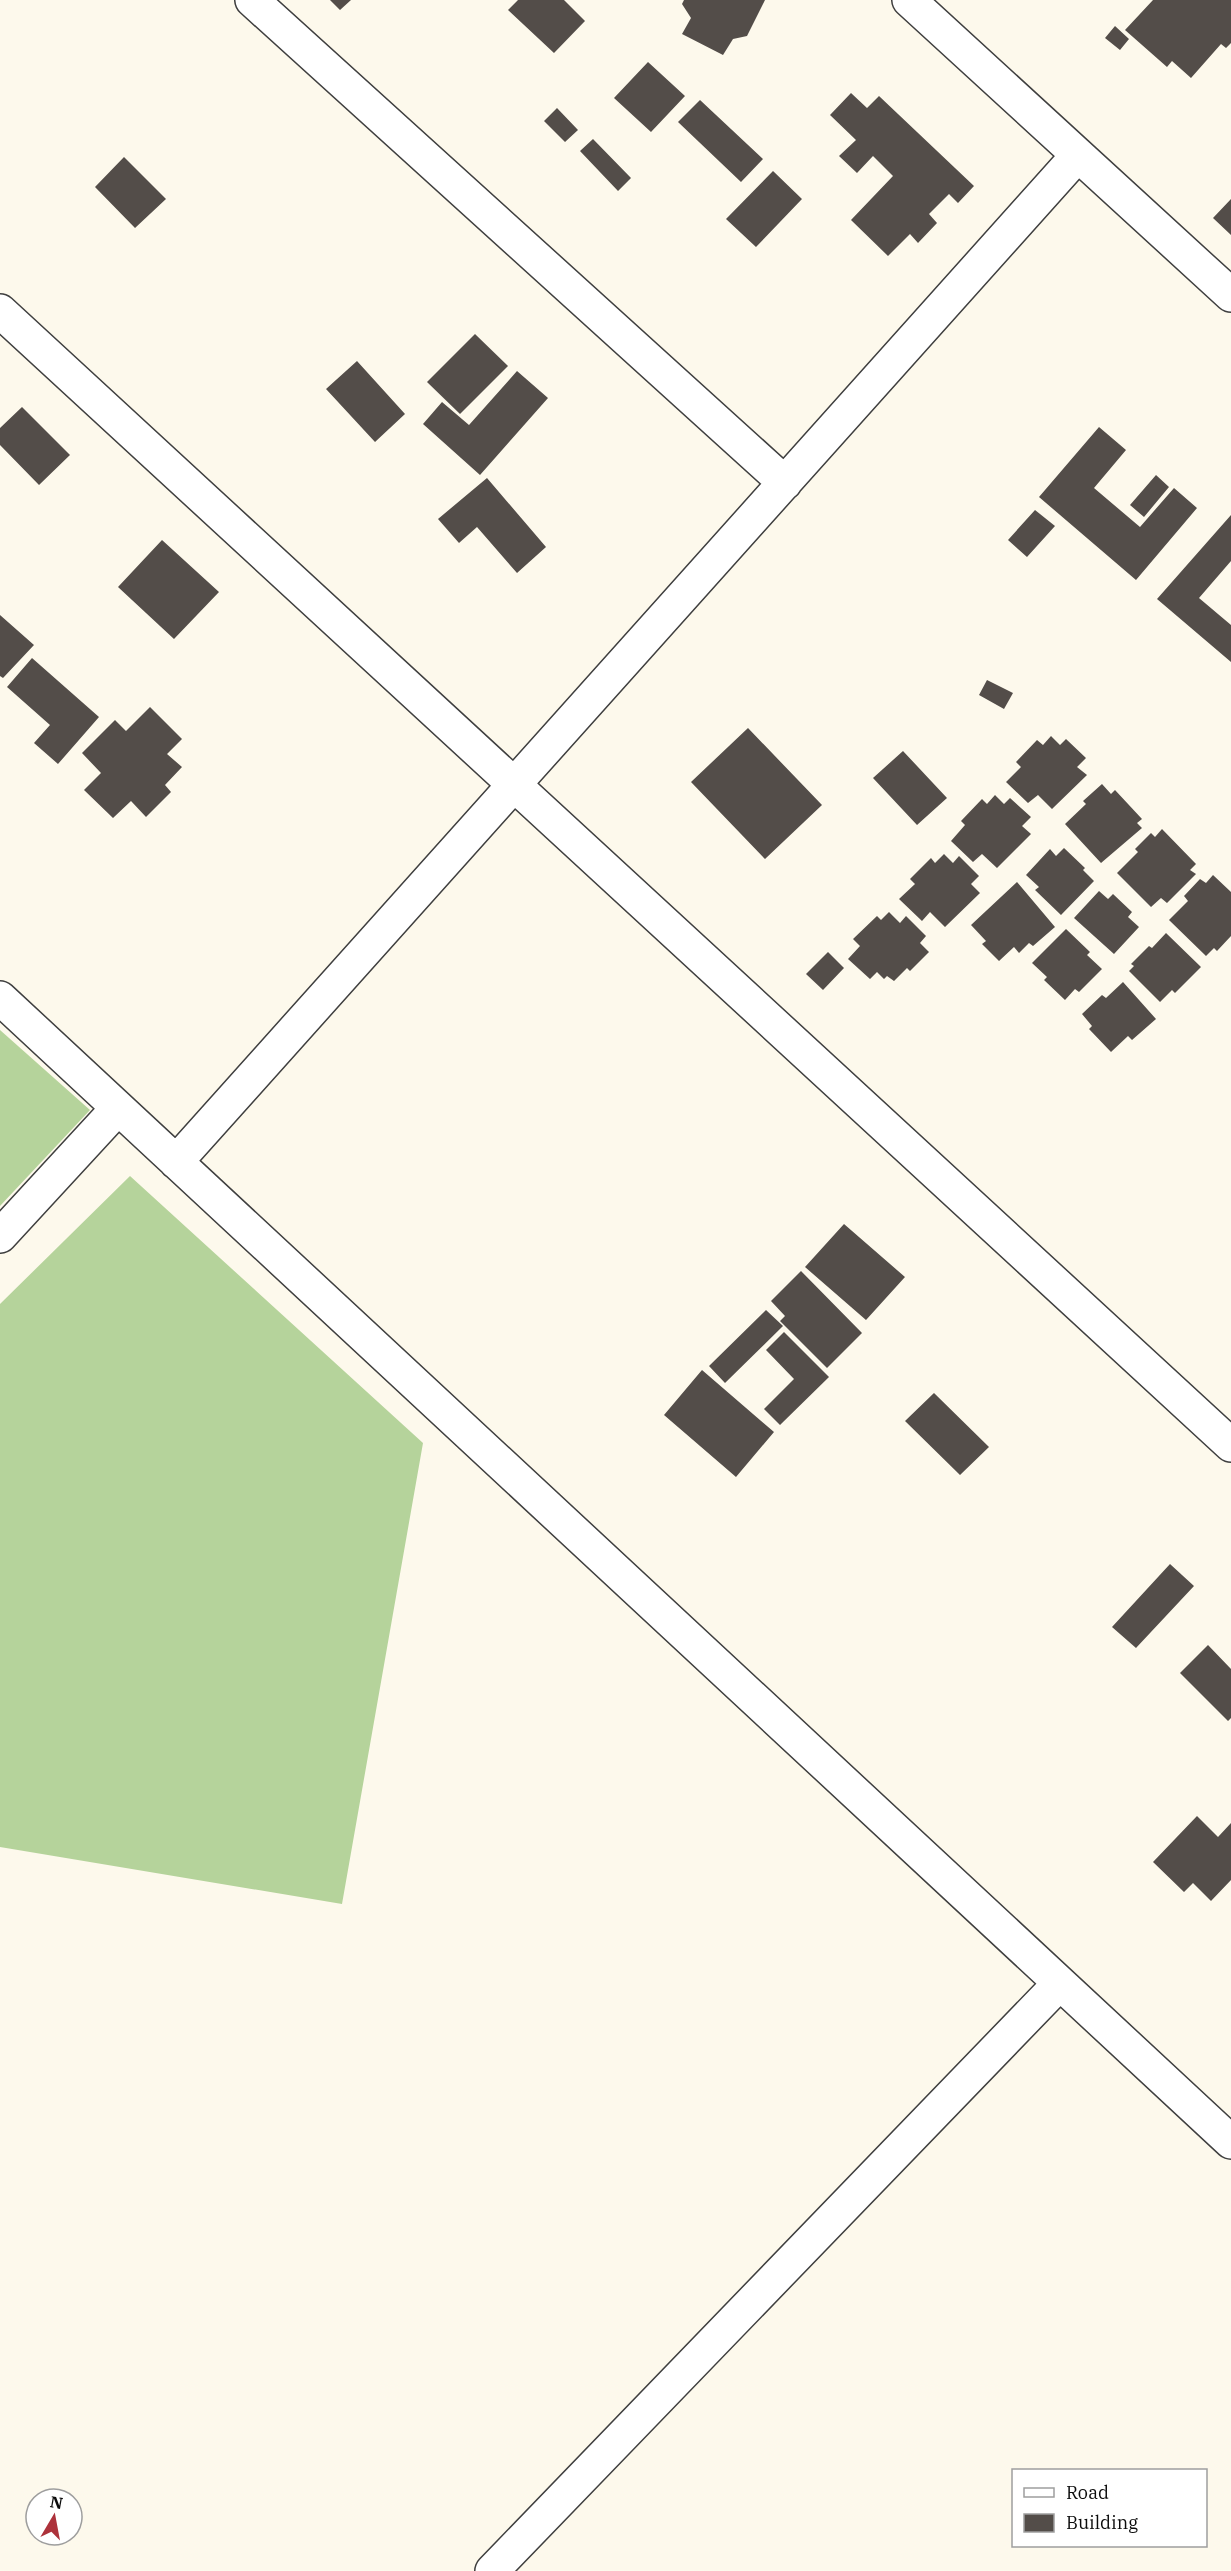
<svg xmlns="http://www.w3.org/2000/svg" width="1231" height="2571" font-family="'IBM Plex Serif',serif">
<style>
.forest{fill:#b5d39b}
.building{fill:#534d49}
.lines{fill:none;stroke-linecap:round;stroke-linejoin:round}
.minor-casing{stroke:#3f3f3f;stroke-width:36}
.minor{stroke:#fff;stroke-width:33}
</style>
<rect width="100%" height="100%" fill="#fdf9ec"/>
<path class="forest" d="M0 1030 90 1110 0 1206Z
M130 1176 423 1443 342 1904 0 1847V1304Z"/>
<path class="building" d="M330 0H351L340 10Z
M518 0H564L585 21 554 53 508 10Z
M684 0H765L747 36 733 39 723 55 682 34 691 18 682 4Z
M1153 0H1231V43L1226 48 1221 44 1191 78 1172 61 1167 67 1125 30Z
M1115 26 1129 39 1120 50 1105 38Z
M648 62 685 96 651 132 614 98Z
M851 93 867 108 879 96 974 186 958 203 949 194 929 214 937 223 918 243 910 234 888 256 851 220 893 176 873 156 857 173 839 156 856 140 830 115Z
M700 100 763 159 741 182 678 122Z
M557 108 578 130 565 142 544 121Z
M593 139 631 178 618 191 580 151Z
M124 157 166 199 135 228 95 187Z
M773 171 802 199 756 247 726 219Z
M1231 199V235L1213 218Z
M475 334 508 366 460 414 427 382Z
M357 361 405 414 375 442 326 389Z
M517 371 548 398 480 475 423 424 442 402 469 425Z
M22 407 70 455 39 485 0 445V428Z
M1099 427 1126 450 1094 488 1140 527 1174 488 1197 508 1136 580 1039 497Z
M1156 475 1169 487 1144 517 1130 505Z
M487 478 546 547 517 573 477 527 459 543 438 519Z
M1035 510 1055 526 1027 557 1008 540Z
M1231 515V561L1199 598 1231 625V662L1157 599Z
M162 540 219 592 174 639 118 587Z
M0 615 34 645 3 678 0 676Z
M32 658 99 717 58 764 34 743 50 725 7 687Z
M987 680 1013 693 1004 709 979 695Z
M150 707 182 739 167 754 182 767 165 785 171 792 146 817 131 801 113 818 84 790 101 773 82 753 115 720 126 731Z
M748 728 822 805 765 859 691 782Z
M1051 736 1060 745 1066 739 1086 758 1077 767 1087 775 1052 809 1038 795 1028 803 1006 782 1021 767 1016 762 1037 740 1043 745Z
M903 751 947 798 917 825 873 778Z
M1102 784 1111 794 1115 790 1142 819 1137 823 1142 828 1101 863 1065 824 1086 804 1083 801Z
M995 795 1004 804 1010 798 1031 817 1022 826 1031 834 997 868 982 854 973 862 951 841 965 825 961 821 982 799 987 804Z
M1162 829 1196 864 1190 870 1196 874 1167 903 1161 898 1151 907 1117 873 1138 852 1135 849 1151 833 1155 837Z
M1064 848 1085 868 1083 870 1094 881 1061 915 1035 890 1039 887 1026 875 1050 849 1056 856Z
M944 854 953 863 959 856 979 876 971 884 980 893 945 927 930 912 922 921 899 899 915 884 910 879 931 858 935 863Z
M1213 875 1231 892V936L1217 951 1214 948 1206 956 1169 920 1188 901 1184 896 1200 879 1206 883Z
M1017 882 1055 927 1033 946 1029 943 1019 953 1014 947 999 961 982 944 986 941 971 925Z
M1099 891 1108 899 1113 894 1132 912 1128 917 1139 927 1114 954 1074 918Z
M889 912 900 923 906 916 926 936 920 943 929 952 910 971 907 968 894 981 887 976 884 979 877 972 870 979 848 959 860 946 853 939 877 916 881 920Z
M1066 929 1090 952 1087 955 1102 969 1079 992 1075 989 1065 1000 1044 980 1047 977 1032 963Z
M1166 933 1201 967 1175 993 1172 990 1160 1002 1129 971 1134 966 1131 964 1149 946 1152 948Z
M828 952 844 968 823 990 806 974Z
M1123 982 1156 1019 1132 1040 1128 1036 1111 1052 1089 1029 1092 1026 1082 1014 1102 995 1106 998Z
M844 1224 905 1277 866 1320 805 1267Z
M801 1271 862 1333 827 1368 780 1321 785 1316 771 1301Z
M766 1310 783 1326 725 1383 709 1366Z
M784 1332 829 1377 780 1425 764 1409 794 1379 766 1350Z
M702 1370 774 1432 736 1477 664 1415Z
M934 1393 989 1447 960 1475 905 1421Z
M1170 1564 1194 1586 1136 1648 1112 1627Z
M1208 1645 1231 1669V1718L1228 1721 1180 1673Z
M1197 1816 1218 1837 1231 1823V1880L1211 1901 1193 1883 1184 1892 1153 1862Z"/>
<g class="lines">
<g class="minor-casing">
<path id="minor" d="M252 0 785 483
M909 0 1231 295
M0 311 1231 1445
M0 998 1231 2142
M176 1162 1078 155
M0 1236 118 1108
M492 2571 1060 1983"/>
</g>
<use href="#minor" class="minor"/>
</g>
<rect x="1012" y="2469" width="195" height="78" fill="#ffffff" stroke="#9e9e9e" stroke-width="1.5"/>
<rect x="1024" y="2488" width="30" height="9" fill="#ffffff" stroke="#9e9e9e" stroke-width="1.5"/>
<text x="1066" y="2499" font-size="18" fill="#0c0c0c">Road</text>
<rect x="1024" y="2514" width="30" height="18" fill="#534d49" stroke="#9e9e9e" stroke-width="1.5"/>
<text x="1066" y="2529" font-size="18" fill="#0c0c0c">Building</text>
<g transform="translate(54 2517) rotate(10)"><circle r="28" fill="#ffffff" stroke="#9e9e9e" stroke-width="1.5"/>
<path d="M0-4.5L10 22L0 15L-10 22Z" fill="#ad323b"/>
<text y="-9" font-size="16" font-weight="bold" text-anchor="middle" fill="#0c0c0c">N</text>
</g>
</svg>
